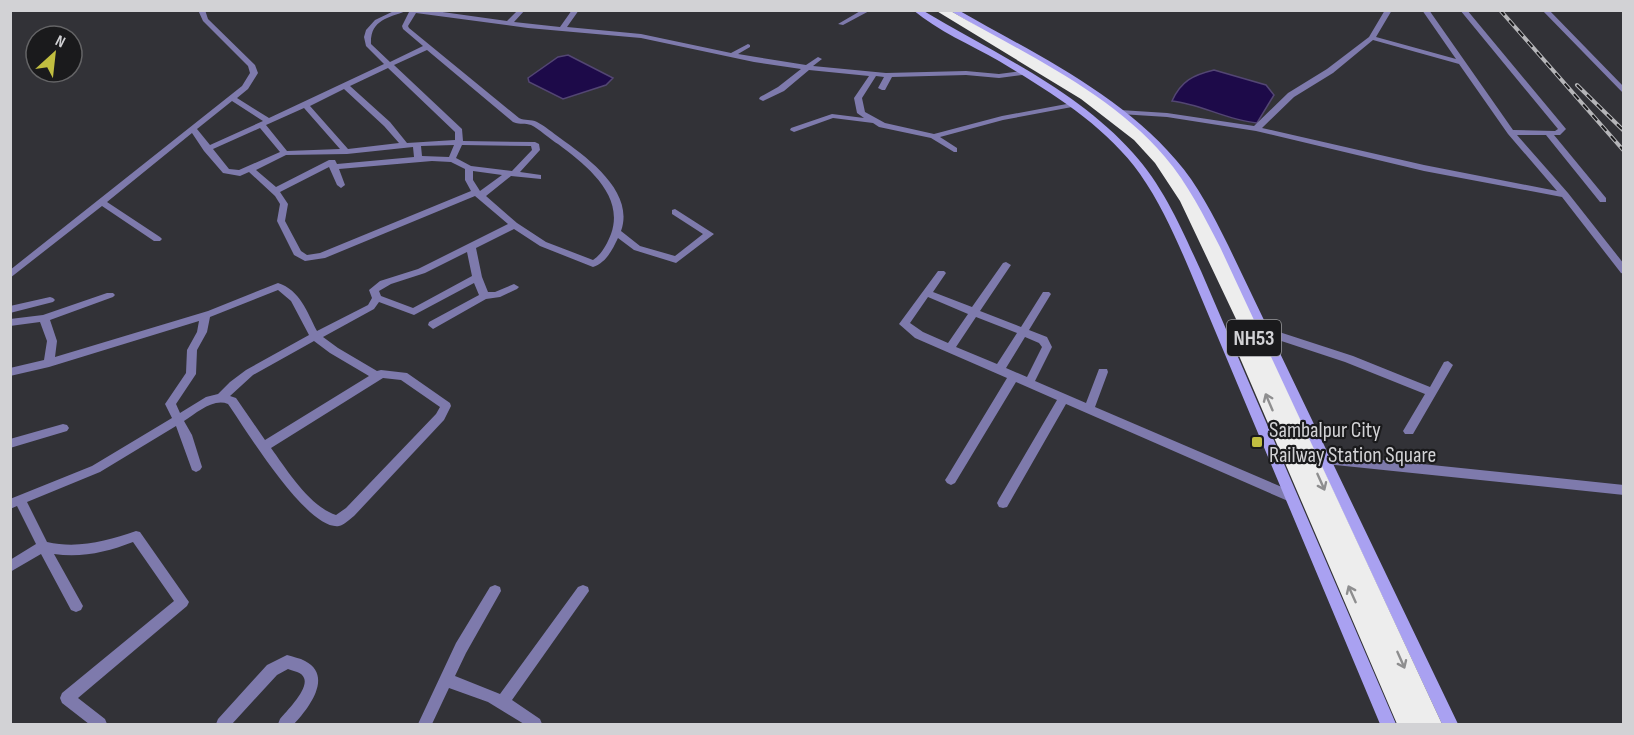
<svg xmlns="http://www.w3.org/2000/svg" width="1634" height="735" font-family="'Sofia Sans Condensed',sans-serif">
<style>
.water{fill:#1d0a49;stroke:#534673;stroke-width:1.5}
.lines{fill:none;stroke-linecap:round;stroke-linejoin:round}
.street{fill:#7e7aac;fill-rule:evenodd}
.secondary{fill:#a9a1f1;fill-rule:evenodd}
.highway{fill:#ededed;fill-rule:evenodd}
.rail-casing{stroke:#b5b5b8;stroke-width:4}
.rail{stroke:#1a1a1c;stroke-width:2;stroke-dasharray:7;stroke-linecap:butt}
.oneway{stroke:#8e8e8f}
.poi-dot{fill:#c1be40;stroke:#1a1a1c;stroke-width:2}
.labels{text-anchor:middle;stroke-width:4.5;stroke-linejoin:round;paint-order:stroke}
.shield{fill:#1a1a1c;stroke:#9b9b9e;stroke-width:1.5}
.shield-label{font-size:21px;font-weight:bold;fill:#d2d2d5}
.poi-label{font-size:22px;fill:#d2d2d5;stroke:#1a1a1c;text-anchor:start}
</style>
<rect width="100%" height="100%" fill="#323237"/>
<path class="water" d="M568 55 613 78 606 85 563 99 529 82 528 78 558 57Z
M1214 70 1266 85 1274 95 1257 123C1226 120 1201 104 1172 101 1181 81 1193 75 1214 70Z"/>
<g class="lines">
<path class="street" d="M198 10H205L208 19 255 65 258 73 248 89 237 98 269 118 384 64 366 46 364 37 366 30 375 20 396 10H428L507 21 518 10H525L514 22 560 27 572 10H579L567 27 641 34 731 53 748 44 750 45V47L738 54 806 65 818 57 822 59 813 66 886 73 966 71 999 74 1022 71V75L999 78 966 75 892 77 885 90H882L878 88 884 77 876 76 862 98 865 112 885 123 934 134 1002 116 1072 103 1076 105 1072 107 1003 120 940 137 957 148V152H954L931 138 879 127 873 123 833 118 794 132 790 130 791 128 832 114 864 118 857 113 854 98 869 76 809 70 784 91 763 101 759 99 760 97 778 87 801 69 754 62 641 38 528 28 416 13 408 26 409 28 519 118C525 121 531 119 537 122 545 126 553 133 560 138 588 158 635 192 621 231L640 246 675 256 703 234 672 214V210L675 209 714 234 676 263 634 250 618 238C612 250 607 262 593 267L540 246 514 229 476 248 482 277 488 292H495L514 284 519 287 517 289 500 297 486 299 433 329 428 325 429 322 479 295 474 283 414 315 379 302 374 309 323 337 338 348 377 371 381 370 407 373 450 403 451 406 444 420 354 516C350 519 344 525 339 526 307 531 245 428 228 404 213 398 197 413 184 421L192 435 202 467 200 470 196 472 192 470 176 426 100 472 27 502 47 542C78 549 107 541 136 531L140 532 189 602 187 606 78 698 105 719 107 724H89L62 703 60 698 62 693 174 601 133 542C107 552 82 558 54 554L83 606 81 610 76 612 71 610 41 554 10 572V560L36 544 17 506 10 509V499L92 466 172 418 165 404 186 373 187 350 197 332 199 321 49 367 10 376V368L44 360 47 341 40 322 10 326V319L43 315 107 293H113L115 295 113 297 50 320 57 341 55 357 208 311 278 283C300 290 307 312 317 331L368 305 372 298 369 290 380 281 418 269 508 224 475 196 325 258 305 261 294 255 277 221 280 204 275 196 249 172 240 176 223 173 204 151 192 133 107 202 160 237 162 239 160 241H154L102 206 10 278V270L242 86 250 73 248 66 203 21ZM406 11 409 12 402 26 403 29 423 46 390 62 371 44C370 20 388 18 406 11ZM427 50 513 122C521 125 525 123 531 125 538 128 551 140 558 144 586 165 625 195 611 234 607 244 602 254 593 260L546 242 517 223 486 196 511 176 541 179V175L520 172 540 150 539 144 535 142 463 141 462 129 394 65ZM388 68 455 132V140L407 143 390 122 350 86ZM344 89 384 126 399 143 348 149 310 106ZM232 101 263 121 210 145 197 129ZM304 108 340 149 287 151 266 125ZM260 128 280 152 239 170 229 169 213 149ZM454 145 449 157 422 156 421 146ZM462 145 531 146 532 150 512 171 471 166 456 158ZM413 147 414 157 337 164 335 160H329L276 187 256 170 286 155 347 154ZM432 161 451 162 465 169V180L471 191 320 253 307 255 301 251 285 221 288 204 280 192 329 167 337 185 341 188 345 185 339 169ZM473 171 502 175 480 191 473 180ZM467 252 472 276 413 308 381 296 379 291 391 284 425 273ZM278 290 291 301 309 335 246 370 230 382 218 394 206 397 180 413 176 404 196 374 197 350 207 332 210 317ZM314 341 330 353 369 376 265 440 236 398 230 396 253 375ZM383 378 401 380 440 407 436 414 346 508 336 515C309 506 287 470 271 448Z
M862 10H871L843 25 838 24Z
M1385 10H1392L1376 37 1456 59 1422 10H1429L1513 130 1555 131 1558 129 1460 10H1467L1566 129 1560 135H1554L1606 198V202H1600L1546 135H1517L1568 193 1624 264V274L1621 273 1562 197 1424 171 1256 131 1167 117 1120 114 1116 112 1120 110 1167 113 1254 126 1288 93 1327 69 1369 37ZM1373 40 1459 64 1508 134 1557 191 1424 165 1262 128 1294 97 1333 73Z
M1542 10H1549L1624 87V94Z
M1006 262 1011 265 980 311 1021 327 1043 292H1049L1051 294 1029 330 1047 337 1052 347 1035 381 1086 403 1099 369H1107L1108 372 1095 407 1296 493 1298 497 1296 501 1292 502 1288 501 1066 404 1007 507 1003 508 999 507 997 503 999 499 1057 400 1016 382 955 483 951 485 947 483 945 480 947 477 1007 378 915 338 899 324 938 271H944L946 273 933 292 972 307 1003 263ZM928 297 968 314 948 343 923 332 910 323ZM976 317 1017 333 997 364 956 347ZM1025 337 1039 343 1042 347 1027 377 1006 368Z
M50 297 53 298 55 300 53 302 10 313V306Z
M1264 327 1353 356 1430 387 1444 362 1448 361 1453 365 1413 434H1405L1403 431 1425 394 1345 362 1260 334 1259 331 1260 328Z
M63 424 67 425 69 428 67 431 10 448V439Z
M1316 453 1624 485V495L1316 463 1312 461 1310 458 1312 455Z
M495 585 500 587 501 591 466 653 455 676 500 694 578 587 583 585 588 587 589 591 512 700 540 719 542 724H524L488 702 449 688 432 724H418L456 643 490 587Z
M287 655C293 657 300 658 305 661 334 676 308 709 294 724H278L280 719C287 711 309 689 304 678 302 672 293 671 288 669L277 675 232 724H216L218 719 267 665Z"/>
<path class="secondary" d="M913 10H922C994 53 1077 90 1133 153 1164 187 1182 230 1201 271L1396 724H1380L1190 271C1176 238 1161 204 1140 174 1105 125 1050 92 999 61 971 45 938 31 913 10Z
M949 10H958C1033 53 1119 93 1176 160 1198 185 1213 215 1228 245L1458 724H1442L1218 245 1183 182 1153 146 1130 125 1106 107 1055 73Z"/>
<path class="highway" d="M935 10H949C1023 53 1109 91 1165 157 1188 184 1204 216 1220 247L1442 724H1397L1234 344 1237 339 1245 338 1180 201 1155 163 1134 140 1081 99Z"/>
<g class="rail-casing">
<path id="rail" d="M1500 10 1624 151
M1577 85 1624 131"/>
</g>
<use href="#rail" class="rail"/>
</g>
<defs><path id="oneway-shaft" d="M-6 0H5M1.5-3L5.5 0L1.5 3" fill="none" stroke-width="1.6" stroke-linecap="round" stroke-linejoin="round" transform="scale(1.5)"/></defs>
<g class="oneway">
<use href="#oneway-shaft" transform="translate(1269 402) rotate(-113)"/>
<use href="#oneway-shaft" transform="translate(1321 482) rotate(66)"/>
<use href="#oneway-shaft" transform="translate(1352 594) rotate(-114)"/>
<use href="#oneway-shaft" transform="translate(1401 660) rotate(66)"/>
</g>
<rect class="poi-dot" x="1251" y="436" width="12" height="12" rx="3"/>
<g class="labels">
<rect class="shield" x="1227" y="320" width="54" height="36" rx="4.5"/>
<g class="shield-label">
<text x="1254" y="345">NH53</text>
</g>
<g class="poi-label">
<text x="1269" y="437">Sambalpur City<tspan x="1269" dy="25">Railway Station Square</tspan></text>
</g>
</g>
<rect width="1634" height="735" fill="none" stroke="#d2d2d5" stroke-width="24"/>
<g transform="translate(54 54) rotate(27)"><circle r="28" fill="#1a1a1c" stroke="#646466" stroke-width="1.5"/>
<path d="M0-4.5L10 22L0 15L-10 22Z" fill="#c1be40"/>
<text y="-9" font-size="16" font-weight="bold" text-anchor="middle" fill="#d2d2d5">N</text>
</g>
</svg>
